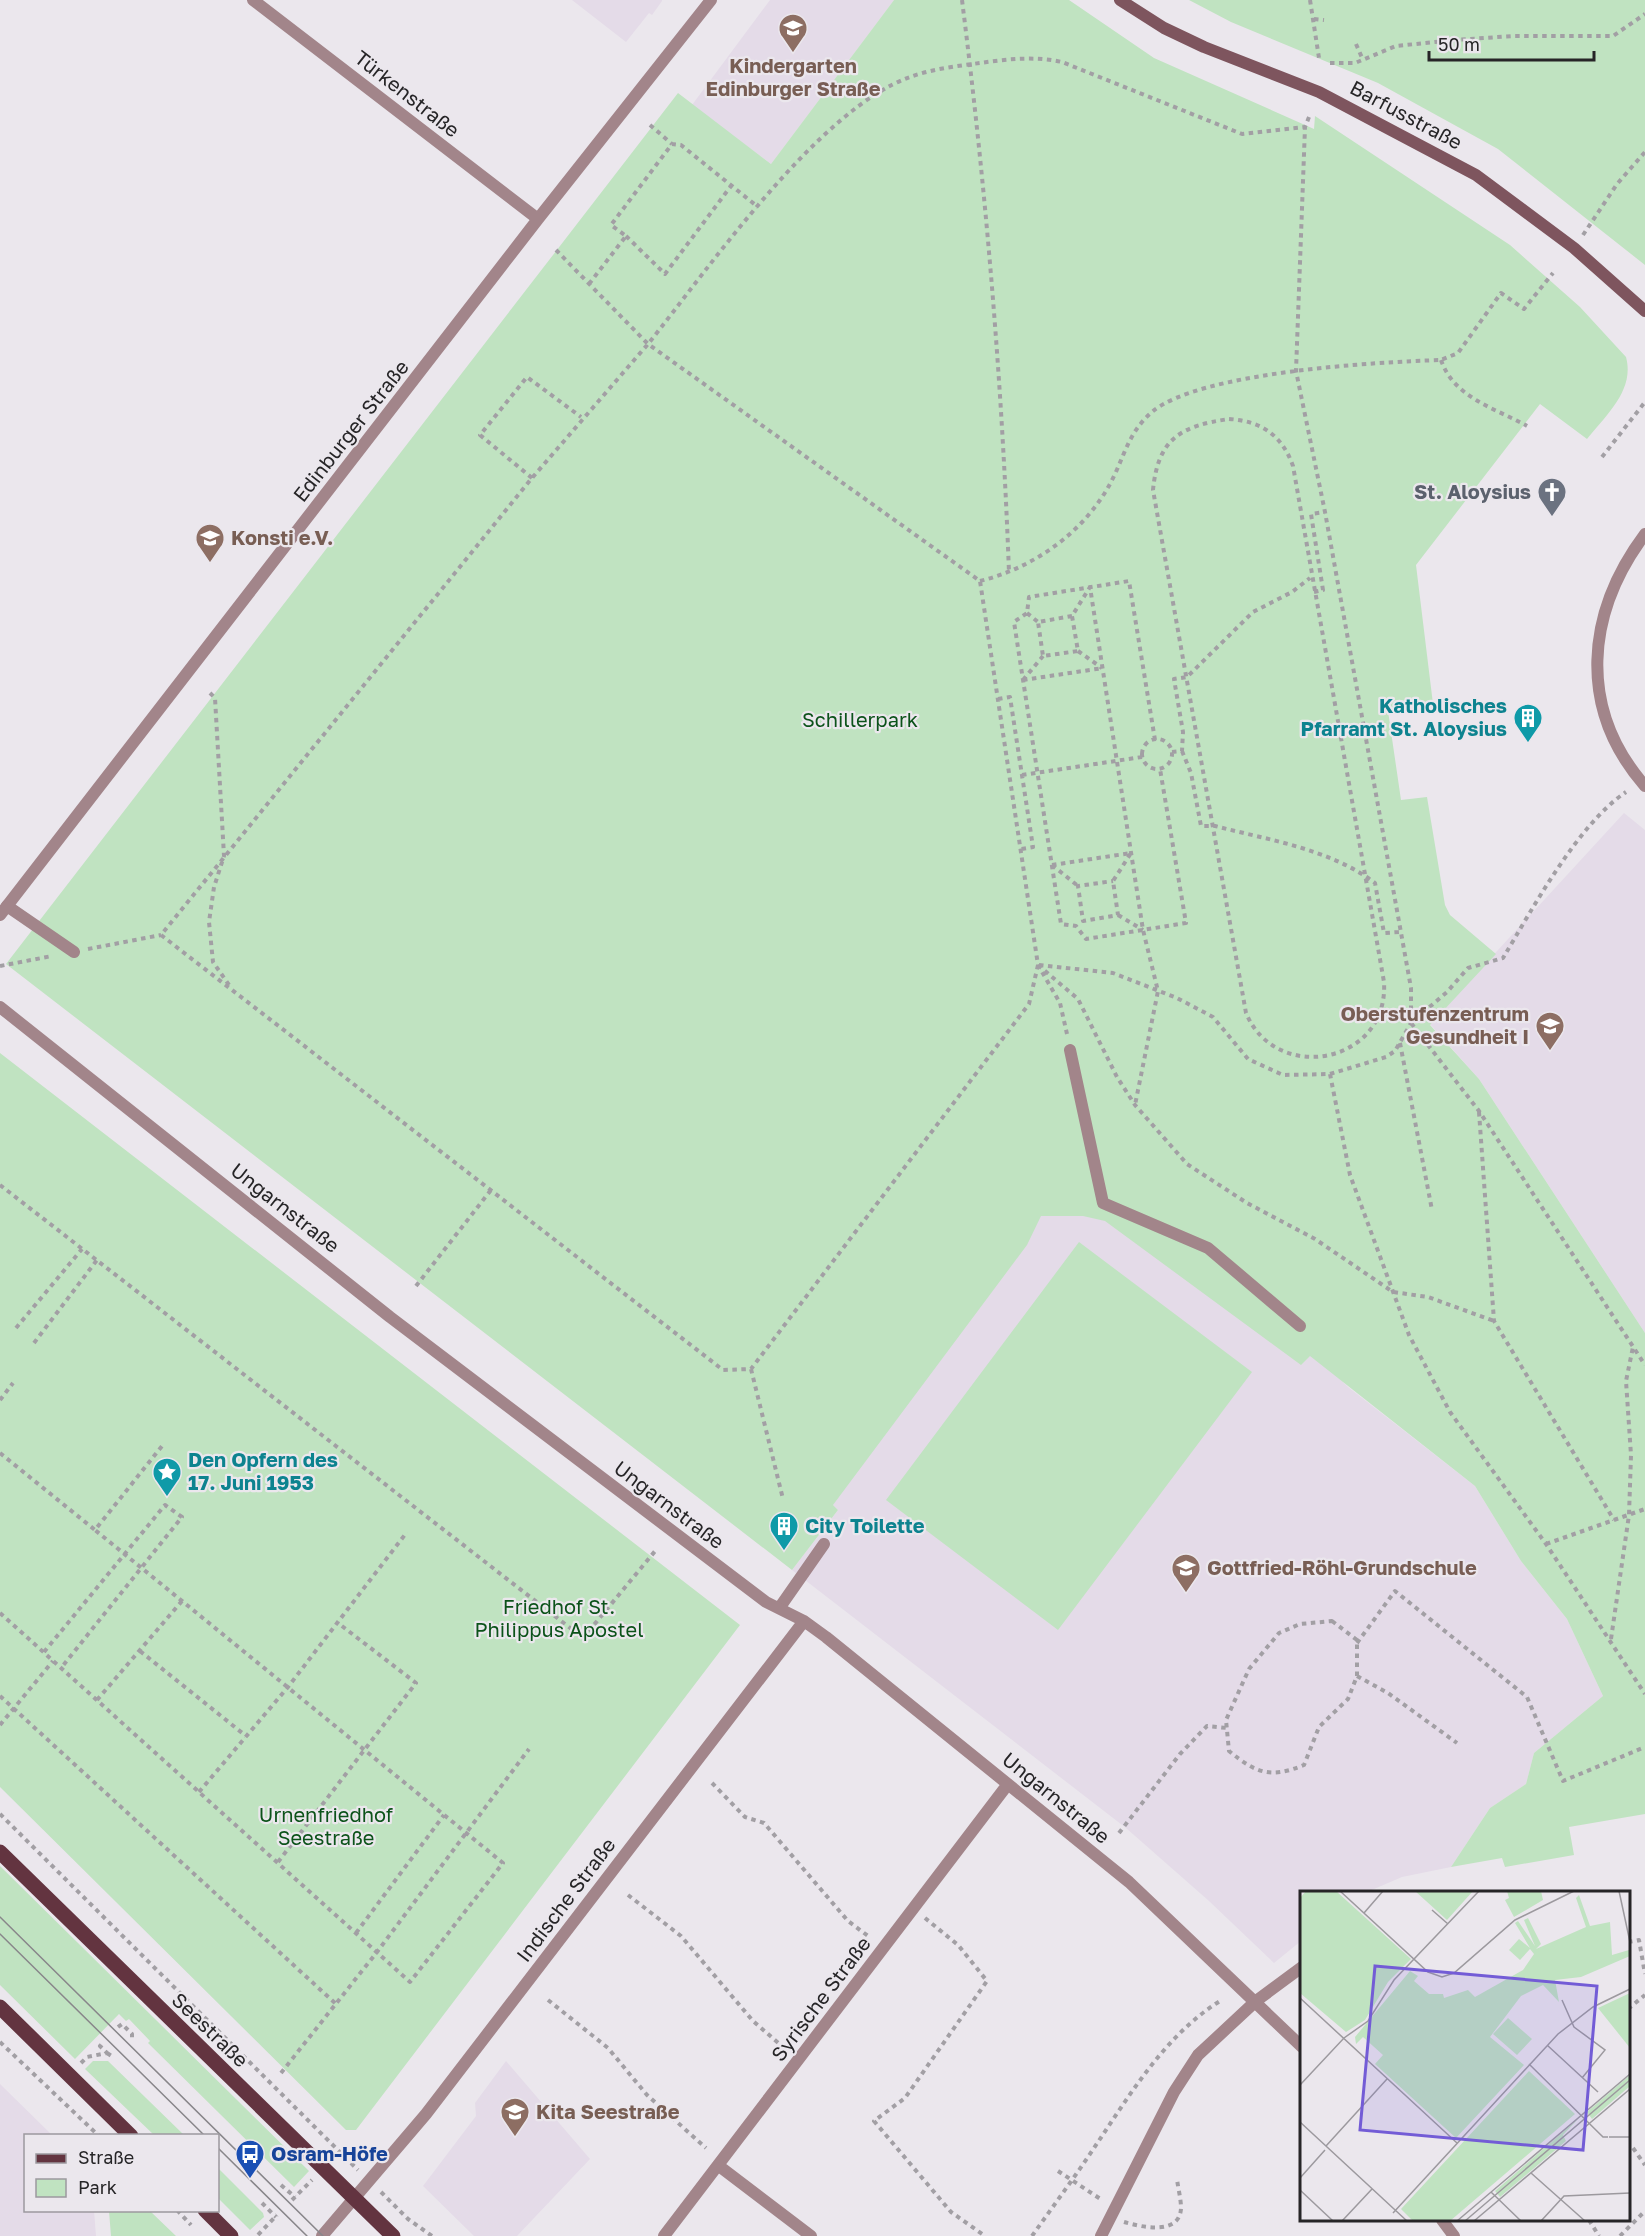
<svg xmlns="http://www.w3.org/2000/svg" width="1645" height="2236" font-family="'Golos Text',sans-serif">
<style>
.built{fill:#e4dbe8}
.green{fill:#c0e3c1}
.lines{fill:none;stroke-linecap:round;stroke-linejoin:round}
.path{stroke:#a29fa4;stroke-width:4;stroke-dasharray:4.5 4.5;stroke-linecap:butt}
.lane{stroke:#a2858a;stroke-width:12}
.street{stroke:#a2858a;stroke-width:12}
.secondary{stroke:#7e555e;stroke-width:12}
.primary{stroke:#633440;stroke-width:15}
.tram{stroke:#88868a;stroke-width:1.5}
.labels{text-anchor:middle;stroke-width:4.5;stroke-linejoin:round;paint-order:stroke}
.education-label{font-size:20px;font-weight:bold;fill:#785e54;stroke:#ebe7ed;text-anchor:start}
.street-label{font-size:20px;fill:#262527;stroke:#ebe7ed}
.worship-label{font-size:20px;font-weight:bold;fill:#5b616d;stroke:#ebe7ed;text-anchor:end}
.culture-label{font-size:20px;font-weight:bold;fill:#0d838f;stroke:#ebe7ed;text-anchor:start}
.park-label{font-size:20px;fill:#0c531a;stroke:#ebe7ed}
.transit-label{font-size:20px;font-weight:bold;fill:#164399;stroke:#ebe7ed;text-anchor:start}
.inset-road{fill:none;stroke:#9c999e;stroke-width:1.5}
.view{fill:#735cd6;fill-opacity:0.15;stroke:#735cd6;stroke-width:3}
.inset-edge{fill:none;stroke:#262527;stroke-width:3}
</style>
<rect width="100%" height="100%" fill="#ebe7ed"/>
<path class="built" d="M572 0H662V1L652 15 649 13 626 42Z
M770 0H894L771 164 692 105Z
M1624 813 1645 830V1333L1479 1079 1430 1024Z
M1028 1065 1348 1387 1475 1486 1521 1561 1567 1619 1603 1696 1534 1753 1526 1784 1490 1808 1451 1867 1402 1877 1367 1892H1302L1301 1941 1274 1963 1209 1901 1126 1828 792 1570 838 1510 833 1505Z
M506 2061 590 2159 517 2236H474L423 2186 476 2116 475 2103Z
M0 2084 52 2135 26 2136V2210L94 2211 96 2236H0Z"/>
<path class="green" d="M894 0H1069L1154 58 1314 129 1315 116 1510 245 1580 307 1626 357C1635 390 1606 415 1587 439L1540 404 1416 565 1433 704 1388 711 1401 800 1427 797 1445 905 1450 915 1496 954 1430 1025 1479 1079 1645 1333V1814L1569 1827 1574 1855 1505 1867 1502 1858 1451 1867 1490 1808 1526 1784 1534 1753 1603 1696 1567 1619 1521 1561 1475 1486 1310 1356 1301 1365 1105 1221 1083 1216H1041L1027 1245 833 1505 838 1510 792 1570 6 964 678 93 771 164Z
M1189 0H1645V265L1498 149 1378 83 1231 22Z
M0 1053 740 1625 356 2130H346L0 1787Z
M1079 1242 1252 1372 1058 1630 886 1500Z
M0 1866 309 2171 294 2187 148 2043 150 2041 129 2019 126 2021 119 2014 75 2059 0 1985Z
M93 2061H108L184 2135H154L85 2069Z
M218 2168 263 2213 264 2217 250 2230 218 2198Z
M109 2211H150L176 2236H111Z"/>
<g class="lines">
<path class="path" d="M962 0C986 190 1002 381 1009 573
M1310 0 1319 58
M1314 19 1324 20
M1356 44 1363 60
M1330 63H1355L1396 46 1455 40 1513 36H1613L1645 14
M1309 117 1305 127 1296 371 1325 512 1411 988V1023L1479 1111 1645 1365
M650 125 672 144
M1583 235 1617 184 1645 152
M626 236 665 274 731 186
M556 250 648 344C709 268 819 109 910 77 932 69 957 66 980 63 1007 59 1036 56 1062 62L1242 134 1305 127
M589 284 626 236 611 225 672 144 681 145 758 207
M1441 360C1454 398 1495 408 1527 426
M1229 419C1261 421 1282 435 1293 466L1384 982C1389 1064 1276 1085 1246 1013L1153 490C1158 439 1180 426 1229 419Z
M1602 457 1645 402
M532 478 480 435 527 377 581 417
M980 581C1037 567 1090 528 1115 474 1126 450 1131 430 1152 412 1199 372 1376 362 1441 360L1458 353 1501 293 1524 309 1553 273
M1314 592 1323 590 1311 514 1325 512
M1027 613 1038 622
M1072 616 1038 622 1043 656 1078 651 1072 616 1090 587 1143 930 1158 991 1135 1105
M1078 651 1102 668
M1023 680 1103 668
M1023 680 1043 656
M210 693 215 698 224 856 214 887 209 922 213 962 229 985
M998 699 1010 697 1033 847 1021 849
M1142 754a15 15 0 1 1 30 0a15 15 0 1 1-30 0Z
M1155 740 1129 581 1029 597 1027 613 1014 622 1061 924 1076 926 1086 939 1186 923 1160 769
M1182 751 1191 773 1201 826H1215C1269 840 1330 849 1375 883L1384 933 1400 932
M1172 752 1182 751 1183 732 1174 679 1187 677 1253 612 1292 592 1310 578
M1022 775 1142 757
M1052 865 1131 853 1113 881 1118 915 1083 921 1078 886 1113 881
M1052 865 1078 886
M1118 915 1143 930
M88 949 161 935
M1038 965 1029 1004 751 1369 723 1370 161 935 532 478 648 344 980 581 1038 965 1060 1003 1067 1034
M1038 965 1078 999 1117 1077 1135 1105 1187 1164 1247 1203 1315 1239 1393 1292 1428 1297 1494 1321
M1039 965 1113 973 1177 998 1213 1017 1248 1059 1283 1075 1330 1074 1386 1057 1395 1051 1411 1023 1447 992 1468 968 1503 958C1533 908 1578 824 1626 792
M0 966 52 956
M1400 1043 1432 1210
M1330 1074 1350 1175 1409 1335 1450 1412 1546 1544 1645 1694
M1479 1112 1494 1321 1614 1520
M0 1185 583 1638 656 1550
M416 1286 491 1190
M16 1328 82 1249
M34 1343 97 1260
M751 1369 783 1499
M0 1400 13 1383
M0 1453 95 1530 162 1446
M1546 1544 1645 1509
M0 1613 410 1982 503 1863 95 1530
M1332 1621 1357 1640V1676L1348 1699 1319 1727 1304 1765C1270 1779 1256 1773 1229 1751L1226 1720 1249 1669 1279 1633 1300 1624Z
M1611 1639 1629 1515 1631 1455 1626 1381 1633 1347
M1357 1643 1395 1591 1527 1697 1563 1781 1645 1747
M140 1651 246 1736
M44 1652 165 1505 182 1517 61 1668
M1357 1676 1388 1693 1457 1743
M0 1696 336 2004
M97 1700 182 1601
M0 1725 53 1661
M712 1783 745 1817 764 1823 848 1921 868 1936
M199 1792 288 1687 407 1532
M0 1814 358 2170
M1119 1833 1180 1754 1207 1726 1227 1728
M278 1862 416 1683 338 1623
M628 1895 681 1936 753 2021 783 2047
M925 1918 958 1945 987 1981 905 2098 874 2121 951 2212 985 2236
M356 1933 444 1815
M1628 1942 1639 1940 1645 1974
M548 2000 608 2048 647 2095 706 2148
M1628 2009 1645 1995
M118 2027 122 2024 132 2034V2038
M0 2042 99 2136
M107 2053 113 2057
M81 2063 87 2057 107 2053 100 2046 103 2043
M281 2073 377 1952 529 1749
M1633 2148 1645 2165
M1058 2171 1102 2200
M281 2185 295 2197
M381 2192 408 2219 432 2236
M292 2200 312 2180
M262 2203 276 2217
M177 2210 191 2225
M1589 2220 1599 2236
M1124 2222C1141 2227 1180 2236 1181 2208 1181 2199 1178 2188 1177 2179
M258 2235 277 2215
M1032 2236C1054 2205 1077 2174 1098 2142 1132 2091 1167 2034 1220 2001
M1620 2236 1645 2211"/>
<path class="lane" d="M7 906 74 952
M1070 1050 1103 1203 1208 1248 1300 1326
M780 1607 824 1544"/>
<path class="street" d="M253 0 538 219
M1645 534C1586 613 1577 708 1645 786
M0 915 538 219 711 0
M0 1007 390 1317 766 1602 804 1621 826 1637 1129 1882 1302 2047
M719 2166 811 2236
M1442 2220 1454 2236
M322 2236 426 2114 804 1621
M664 2236 1008 1784
M1101 2236 1174 2092 1198 2055 1256 2001 1302 1967"/>
<path class="secondary" d="M1120 0 1164 28 1204 47 1319 92 1476 175 1574 248 1645 311"/>
<path class="primary" d="M0 1852 393 2236
M0 2007 131 2136
M205 2210 231 2236"/>
<path class="tram" d="M0 1917 323 2236
M0 1934 205 2136
M218 2148 307 2236"/>
</g>
<defs>
<g id="school-pin" transform="scale(1.5)"><path d="M0 17L-7.5 6A9.5 9.5 0 1 1 7.5 6Z" fill="#8d6e63" stroke="#ebe7ed"/><path d="M0-5L7-2L0 1L-7-2ZM-4 1L0 2.5L4 1V4Q0 6-4 4Z" fill="#fff"/></g>
<g id="church-pin" transform="scale(1.5)"><path d="M0 17L-7.5 6A9.5 9.5 0 1 1 7.5 6Z" fill="#6b7280" stroke="#ebe7ed"/><path d="M-1.2-6h2.4v3.5h3.3v2.4h-3.3V6h-2.4V-.1h-3.3v-2.4h3.3Z" fill="#fff"/></g>
<g id="building-pin" transform="scale(1.5)"><path d="M0 17L-7.5 6A9.5 9.5 0 1 1 7.5 6Z" fill="#0f9aa8" stroke="#ebe7ed"/><path d="M-4-6H4V6H1V3H-1V6H-4ZM-2.5-4.3h1.7v1.8h-1.7ZM.8-4.3h1.7v1.8H.8ZM-2.5-1h1.7V.8h-1.7ZM.8-1h1.7V.8H.8Z" fill="#fff"/></g>
<g id="sight-pin" transform="scale(1.5)"><path d="M0 17L-7.5 6A9.5 9.5 0 1 1 7.5 6Z" fill="#0f9aa8" stroke="#ebe7ed"/><path d="M0-6L1.8-2.2L6-1.7L2.9 1.2L3.7 5.4L0 3.3L-3.7 5.4L-2.9 1.2L-6-1.7L-1.8-2.2Z" fill="#fff"/></g>
<g id="bus-pin" transform="scale(1.5)"><path d="M0 17L-7.5 6A9.5 9.5 0 1 1 7.5 6Z" fill="#1a4fb4" stroke="#ebe7ed"/><path d="M-5-6H5V4H4V6H2V4H-2V6H-4V4H-5ZM-3.5-4V0h7V-4ZM-3.5 1.2v1.5H-2V1.2ZM2 1.2v1.5H3.5V1.2Z" fill="#fff"/></g>
</defs>
<g fill-rule="evenodd">
<use href="#school-pin" x="793" y="28"/>
<use href="#church-pin" x="1552" y="492"/>
<use href="#school-pin" x="210" y="538"/>
<use href="#building-pin" x="1528" y="718"/>
<use href="#school-pin" x="1550" y="1026"/>
<use href="#sight-pin" x="167" y="1472"/>
<use href="#building-pin" x="784" y="1526"/>
<use href="#school-pin" x="1186" y="1568"/>
<use href="#school-pin" x="515" y="2112"/>
<use href="#bus-pin" x="250" y="2154"/>
</g>
<g class="labels">
<g class="education-label">
<text x="793" y="73" text-anchor="middle">Kindergarten<tspan x="793" dy="23">Edinburger Straße</tspan></text>
<text x="231" y="545">Konsti e.V.</text>
<text x="1529" y="1021" text-anchor="end">Oberstufenzentrum<tspan x="1529" dy="23">Gesundheit I</tspan></text>
<text x="1207" y="1575">Gottfried-Röhl-Grundschule</text>
<text x="536" y="2119">Kita Seestraße</text>
</g>
<g class="street-label">
<text transform="translate(407 94) rotate(38)" y="7">Türkenstraße</text>
<text transform="translate(1406 115) rotate(28)" y="7">Barfusstraße</text>
<text transform="translate(351 431) rotate(-52)" y="7">Edinburger Straße</text>
<text transform="translate(285 1208) rotate(38)" y="7">Ungarnstraße</text>
<text transform="translate(669 1505) rotate(37)" y="7">Ungarnstraße</text>
<text transform="translate(1056 1798) rotate(39)" y="7">Ungarnstraße</text>
<text transform="translate(566 1900) rotate(-53)" y="7">Indische Straße</text>
<text transform="translate(821 1999) rotate(-53)" y="7">Syrische Straße</text>
<text transform="translate(210 2030) rotate(44)" y="7">Seestraße</text>
</g>
<g class="worship-label">
<text x="1531" y="499">St. Aloysius</text>
</g>
<g class="culture-label">
<text x="1507" y="713" text-anchor="end">Katholisches<tspan x="1507" dy="23">Pfarramt St. Aloysius</tspan></text>
<text x="188" y="1467">Den Opfern des<tspan x="188" dy="23">17. Juni 1953</tspan></text>
<text x="805" y="1533">City Toilette</text>
</g>
<g class="park-label">
<text x="860" y="727">Schillerpark</text>
<text x="559" y="1614">Friedhof St.<tspan x="559" dy="23">Philippus Apostel</tspan></text>
<text x="326" y="1822">Urnenfriedhof<tspan x="326" dy="23">Seestraße</tspan></text>
</g>
<g class="transit-label">
<text x="271" y="2161">Osram-Höfe</text>
</g>
</g>
<g transform="translate(1300 1891)">
<rect width="330" height="330" fill="#ebe7ed"/>
<path d="M6 0H36L111 68 88 91 65 129 46 141 0 102V7ZM115 0H173L147 29ZM207 0H241L243 9 214 26 205 9 209 7ZM279 4 290 35 310 31 312 64 329 59 330 65 281 86 255 89 259 111 243 94 221 105 190 146 224 174 156 247 75 173 83 164 63 146 56 153 55 146 110 80 118 85 114 90 129 103H143L144 107 168 99 175 106 223 79 234 63 230 58 220 69 209 59 219 48 230 57 215 32 218 30 235 55 224 29 228 27 241 53 236 58 286 36 276 7ZM330 102V157L298 117ZM208 127 232 148 217 164 193 143ZM229 180 275 223 150 330H113L101 318ZM330 184V195L292 228 287 221ZM279 227 263 244 266 250 200 306 195 300Z" fill="#c0e3c1"/>
<path class="inset-road" d="M40 0 128 81 142 86 154 82 215 29 274 0M319 0 330 51M132 19 148 33M64 22 83 0M0 107 157 252M262 109 274 136 305 159 282 187M247 154 298 201M229 173 303 246H308M0 194 44 147 68 130 94 89 179 0M0 231 107 330M309 246H330M26 255 87 188M231 282 285 330M0 287 25 259M0 299 33 330M191 301 221 330M93 322 258 143 293 116 330 98M42 330 72 298M157 330 330 183M165 330 330 189M174 330 330 198M241 330 264 305 330 302"/>
<path class="view" d="M75 75 297 95 283 259 60 239Z"/>
<rect width="330" height="330" class="inset-edge"/>
</g>
<rect x="24" y="2134" width="195" height="78" fill="#ebe7ed" stroke="#9c999e" stroke-width="1.5"/>
<rect x="36" y="2154" width="30" height="9" fill="#633440" stroke="#9c999e" stroke-width="1.5"/>
<text x="78" y="2164" font-size="18" fill="#262527">Straße</text>
<rect x="36" y="2179" width="30" height="18" fill="#c0e3c1" stroke="#9c999e" stroke-width="1.5"/>
<text x="78" y="2194" font-size="18" fill="#262527">Park</text>
<path d="M1429 51v9h165v-9" fill="none" stroke="#262527" stroke-width="3"/>
<text x="1438" y="51" font-size="18" fill="#262527" stroke="#ebe7ed" stroke-width="4.5" paint-order="stroke">50 m</text>
</svg>
